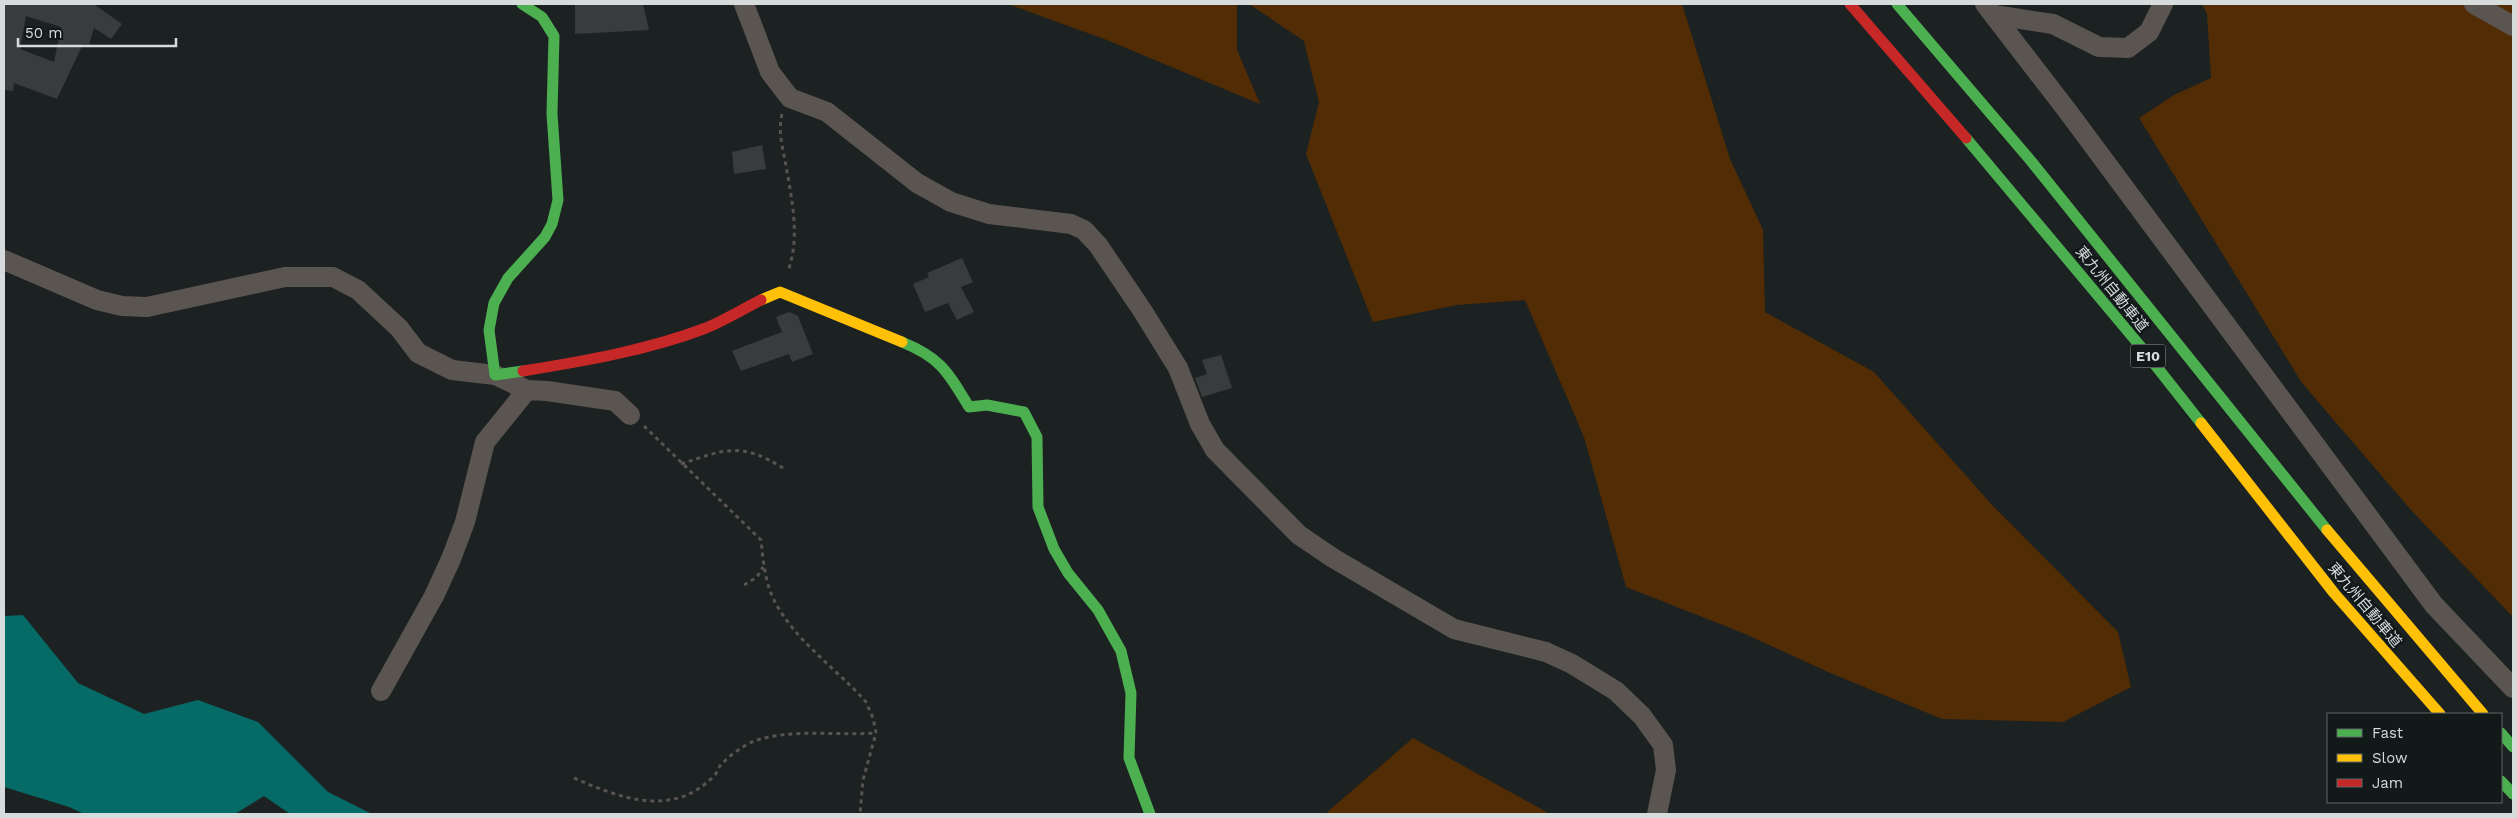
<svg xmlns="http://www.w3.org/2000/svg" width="2517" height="818" font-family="'Work Sans','Noto Sans JP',sans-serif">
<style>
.green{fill:#522c04}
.water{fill:#066a66}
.building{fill:#383c3c;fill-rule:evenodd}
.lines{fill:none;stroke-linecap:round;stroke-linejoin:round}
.path{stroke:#575452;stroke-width:3;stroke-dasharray:4 4;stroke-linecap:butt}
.street{stroke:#5a5550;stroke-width:20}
.fast{stroke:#4caf50;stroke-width:11}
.slow{stroke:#ffc107;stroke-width:11}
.jam{stroke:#c62828;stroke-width:11}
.labels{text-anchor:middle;stroke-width:5;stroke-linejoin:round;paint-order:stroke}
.shield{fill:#111919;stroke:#9ba1a1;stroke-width:1}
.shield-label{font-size:14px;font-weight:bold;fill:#d6dbdb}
.street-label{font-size:15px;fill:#d6dbdb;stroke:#111919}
</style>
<rect width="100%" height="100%" fill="#1c2121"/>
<path class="green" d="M1008 4H1237V50L1260 104 1107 40Z
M1249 4H1682L1730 159 1763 230 1765 312 1874 372 1992 505 2118 632 2131 687 2063 722 1942 719 1828 672 1743 633 1626 587 1584 437 1525 300 1457 305 1373 322 1306 154 1319 102 1304 41Z
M2202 4H2513V617L2411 510 2302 383 2139 118 2174 95 2211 78 2207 14Z
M1413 738 1550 814H1325Z"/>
<path class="water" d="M23 615 78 683 144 714 198 700 258 722 328 792 372 814H290L264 796 235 814H84L69 807 4 787V616Z"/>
<path class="building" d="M4 4H90L95 5 122 24 111 39 94 28 89 45 83 44 57 99 14 83 13 91 4 90ZM26 16 61 27 54 62 20 49Z
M575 4H643L649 30 575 34Z
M762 145 766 169 734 174 732 152Z
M962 258 973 282 961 287 974 312 957 320 948 303 925 312 913 284 929 277 927 273Z
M789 312 798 316 813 354 792 362 789 354 741 371 732 351 782 332 776 317Z
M1221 355 1232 388 1202 397 1195 378 1207 374 1202 360Z"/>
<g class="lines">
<path class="path" d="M782 114C778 129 782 146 785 160 791 196 801 236 788 271
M644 426 761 540C763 560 765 582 774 600 794 640 836 668 866 702L873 718 876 733 863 780 860 814
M681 464C725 449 742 442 783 468
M744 585 757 577 763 567
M574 778C622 799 673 818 714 776 717 773 718 769 720 766 727 757 744 745 754 741 793 728 835 736 876 733"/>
<path class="street" d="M744 4 770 72 790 98 827 112 917 183 951 202 989 214 1071 224 1084 230 1098 245 1142 310 1178 368 1200 424 1215 450 1299 535 1333 558 1454 629 1546 652 1572 664 1616 691 1642 716 1663 745 1666 770 1657 814
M1985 4 2069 113 2434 605 2513 688
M2474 4 2513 26
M1994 15 2053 24 2099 47 2128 48 2149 32 2163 4
M4 260 97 300 122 306 147 307 285 277H333L358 290 399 328 418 353 452 370 495 375 527 390 547 391 615 401 630 415
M381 691 434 596 451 559 465 522 485 442 527 390"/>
<path class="fast" d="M522 4 542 17 554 36 552 114 558 200 552 224 545 237 508 278 494 303 489 330 495 375 523 371
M1897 4 2031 161 2327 530
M1966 138 2141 347 2201 423
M902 342C941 358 948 372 969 407L987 405 1024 412 1037 437 1038 507 1054 549 1068 573 1098 610 1121 651 1131 693 1129 758 1150 814
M2501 733 2513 747
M2501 781 2513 794"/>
<path class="slow" d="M761 300 780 292 902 342
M2201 423 2334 593 2440 714
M2327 530 2483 714"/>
<path class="jam" d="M1850 4 1966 138
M523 371C585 361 648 350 706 328 725 320 743 309 761 300"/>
</g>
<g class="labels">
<rect class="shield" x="2130.5" y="344.5" width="35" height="23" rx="4"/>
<g class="shield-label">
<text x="2148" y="361">E10</text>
</g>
<g class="street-label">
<text transform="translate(2112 289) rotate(51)" y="5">東九州自動車道</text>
<text transform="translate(2365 605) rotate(50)" y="5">東九州自動車道</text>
</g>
</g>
<rect width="2517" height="818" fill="none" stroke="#d6dbdb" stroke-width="10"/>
<rect x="2327" y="713" width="175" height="90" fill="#111919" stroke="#606767"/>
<rect x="2337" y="729" width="25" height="8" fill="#4caf50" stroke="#606767"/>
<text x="2372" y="738" font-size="15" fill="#d6dbdb">Fast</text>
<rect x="2337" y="754" width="25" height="8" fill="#ffc107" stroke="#606767"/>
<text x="2372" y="763" font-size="15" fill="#d6dbdb">Slow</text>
<rect x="2337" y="779" width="25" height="8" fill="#c62828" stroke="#606767"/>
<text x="2372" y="788" font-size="15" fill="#d6dbdb">Jam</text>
<path d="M18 38v8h158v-8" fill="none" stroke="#d6dbdb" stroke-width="2.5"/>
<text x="25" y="38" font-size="15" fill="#d6dbdb" stroke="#111919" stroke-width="4" paint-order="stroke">50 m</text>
</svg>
